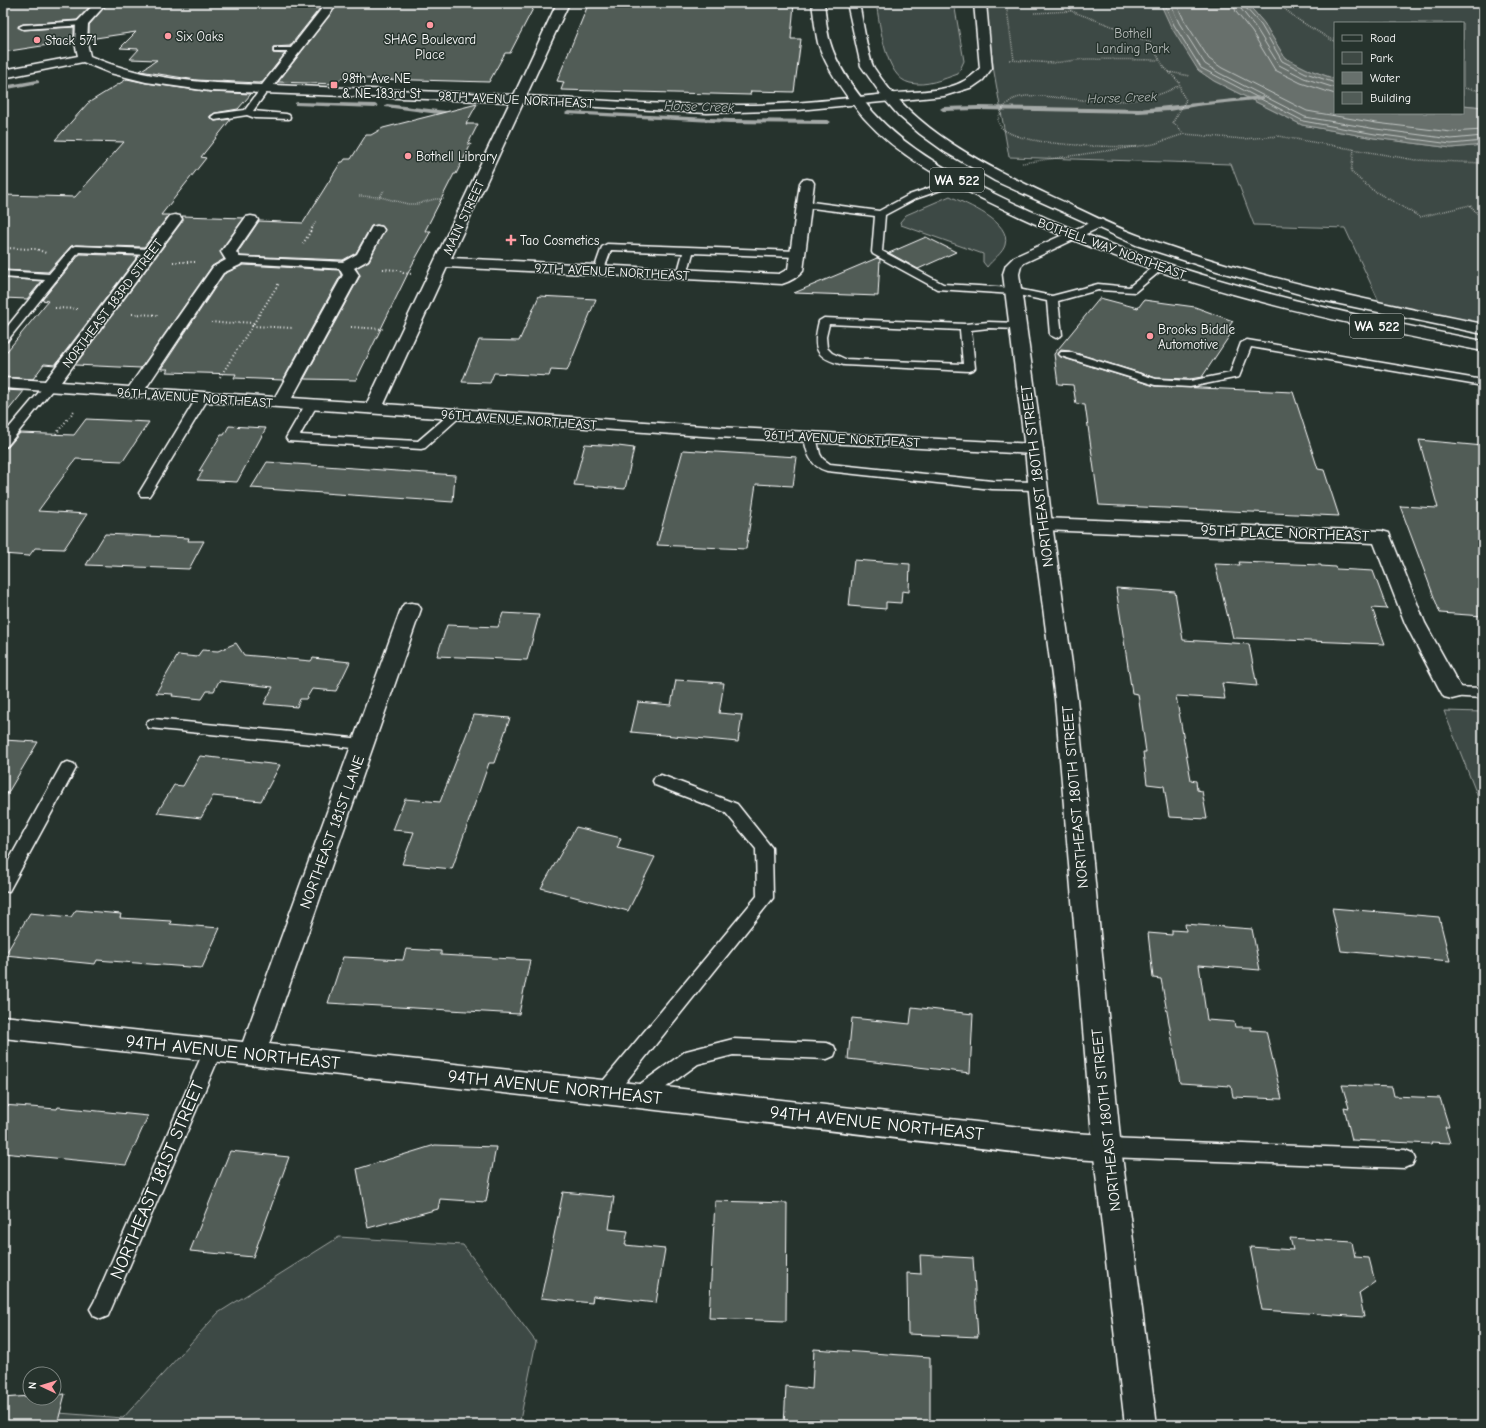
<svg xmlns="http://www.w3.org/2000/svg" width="1486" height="1428" font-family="'Comic Neue',sans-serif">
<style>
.green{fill:#3e4944;stroke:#9ea4a2}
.water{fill:#67706c;stroke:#a4a9a7}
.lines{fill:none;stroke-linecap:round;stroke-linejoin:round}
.shore{stroke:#c2c6c4;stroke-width:1}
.stream{fill:#a4a9a7;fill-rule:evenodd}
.building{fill:#515c57;stroke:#fff}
.service-casing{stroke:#fff;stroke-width:3}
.minor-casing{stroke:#fff;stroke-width:3}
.tertiary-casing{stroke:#fff;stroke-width:3}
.primary-casing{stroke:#fff;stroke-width:3}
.path-far1{stroke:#fff;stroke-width:1.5;stroke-dasharray:0.5 1.5;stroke-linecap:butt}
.path{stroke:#fff;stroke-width:2;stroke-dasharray:1 2.5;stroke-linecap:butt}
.service{fill:#26332d;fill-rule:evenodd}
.minor{fill:#26332d;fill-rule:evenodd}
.tertiary{fill:#26332d;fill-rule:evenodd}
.primary{fill:#26332d;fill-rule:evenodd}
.poi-dot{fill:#ff9aa2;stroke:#26332d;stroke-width:1.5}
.labels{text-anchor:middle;stroke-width:3;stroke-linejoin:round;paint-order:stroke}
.far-park-label{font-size:13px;fill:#bbbfbe;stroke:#26332d}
.far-poi-label{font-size:13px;fill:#fff;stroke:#26332d;text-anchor:start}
.far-water-label{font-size:13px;font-style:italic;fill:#b3b8b6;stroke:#26332d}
.far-street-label{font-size:13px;fill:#fff;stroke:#26332d}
.shield{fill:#26332d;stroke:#bec2c0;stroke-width:1}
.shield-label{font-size:14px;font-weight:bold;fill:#fff}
.street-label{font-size:15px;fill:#fff;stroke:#26332d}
.near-street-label{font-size:18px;fill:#fff;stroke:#26332d}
</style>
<rect width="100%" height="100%" fill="#26332d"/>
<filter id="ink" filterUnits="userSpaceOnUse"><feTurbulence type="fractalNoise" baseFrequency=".025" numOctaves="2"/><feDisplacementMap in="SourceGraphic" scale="8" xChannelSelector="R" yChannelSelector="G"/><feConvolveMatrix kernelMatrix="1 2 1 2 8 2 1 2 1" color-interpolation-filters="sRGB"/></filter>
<g filter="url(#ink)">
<path class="green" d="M876 3H954L964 61 958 74C943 79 926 87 910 83 885 78 880 24 876 3Z
M985 3H1160L1198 70 1214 81 1302 125 1374 138 1451 148 1483 145V329L1382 308 1345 228 1254 225 1231 164 1009 157 994 72Z
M1247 3H1483V107L1463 105V23H1335V79L1307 69 1285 58 1264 23Z
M950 196C967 205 1012 221 1005 245 1003 253 992 260 987 267L983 262V254L901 225 900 222 906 215Z
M1444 711 1483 712V810Z
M339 1237 463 1245 536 1342 519 1425H3V1406L7 1409 123 1418 218 1313Z"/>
<path class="water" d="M1160 3H1247L1264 23 1285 58 1307 69 1335 79V113H1463V105L1483 107V145L1451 148 1374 138 1302 125 1214 81 1198 70 1171 27Z"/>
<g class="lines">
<path class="shore" d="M1164 3 1174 25 1201 68 1303 121 1375 134 1451 144 1483 141
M1170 3 1179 23 1205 64 1219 73 1305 117 1376 129 1451 139 1483 136
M1176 3 1184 20 1209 59 1222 68 1307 111 1376 123 1451 132 1483 130
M1233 3 1236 12 1252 32 1275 70 1301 83 1335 94
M1239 3 1241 9 1256 28 1279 65 1304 78 1335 88
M1244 3 1245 7 1261 25 1282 61 1306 73 1335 83"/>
<path class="stream" d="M37 80 39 81V83L3 90V86Z
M1262 96 1264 97V99L1197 106 1169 111 1139 113 978 110 943 111 940 109 943 107 978 106 1139 109Z
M297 102 375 104 378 106 375 108 295 105V103Z
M387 104 446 111 457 110 460 112 446 115 385 107V105Z
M568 111 730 119 828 120 831 122 828 124 730 123 566 114 565 113Z"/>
</g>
<path class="building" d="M3 3H93L77 20 23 24 18 26 23 30 74 27V41L3 52Z
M108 3H324L290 46 273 47V53L285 54 263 82 259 83 196 80 140 71 157 60 130 59 139 49 120 48 136 32 89 39V25Z
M339 3H536L510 53H505L489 82 341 78 337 84 278 82Z
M604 3H794L791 39H801L794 92 751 91 750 95 561 90 564 82 557 81 588 5 603 6Z
M127 79 146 83 210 92 251 94 238 109 215 113 210 116V118L215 121 231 119 201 157 206 158 161 215H169L144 247 76 245 71 246 48 272 3 270V195L75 197 124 142 55 140 88 103Z
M477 104 466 124H478L468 144H471L456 174H454L425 231H431L412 265 356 380 304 379 360 276 356 268 369 261 385 229 382 226 377 225 371 226 356 253 343 260 240 256 238 252 259 221 303 223 341 162H343L345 159H351L366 135H371L383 128Z
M182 216 244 218 220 251 224 259 212 266 141 368 75 365 181 223 183 220Z
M926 237 956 252 918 269 889 253Z
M80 254 138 256 55 365 44 364 33 379 3 377V356L48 301 42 300Z
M877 258 880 259 878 296 794 293Z
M243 265 339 270 341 275 283 380 234 378 236 374 166 372 168 369H161L224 274Z
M3 278 42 281 27 299 3 298Z
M539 296 596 299 567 371 551 370 549 376 494 373 490 383 462 382 479 340 519 341Z
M1100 298 1138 308 1144 300 1195 307 1233 321 1228 328 1234 329 1202 377 1190 379 1156 378 1069 351 1061 350 1058 354 1061 357 1155 386 1293 392 1318 469 1324 470 1339 516 1099 505 1085 405 1076 404 1073 385 1058 384 1054 354Z
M3 390 24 391 3 417Z
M86 419 149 422 123 461 76 459 38 511 87 514 64 549 35 548 29 556 3 554V448L8 447 20 433 74 435Z
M229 426 266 428 237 482 197 480 203 471H199L221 435H224Z
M1419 440 1483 446V616L1440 613 1400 506 1438 508Z
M585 444 618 446 634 448 625 489 574 485Z
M683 450 797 457 793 486 756 484 746 549 657 545Z
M267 462 455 475 453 502 251 488Z
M105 534 189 538 188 541H204L189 569 86 565Z
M854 560 910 564 909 592 902 591 901 603 886 602V609L849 606Z
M1239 562 1321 565V566L1335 567 1336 569 1373 571 1387 609 1372 608 1385 644 1233 638 1215 564 1240 565Z
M1116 588 1175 592 1183 640 1249 644 1257 686 1222 683 1225 699 1176 696 1191 780 1196 781 1197 790 1202 791 1207 819 1169 817 1164 786 1147 784 1143 752H1146L1138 694 1132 693Z
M503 613 539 615 527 660 437 656 447 625 498 627Z
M236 643 244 655 311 661 313 658 350 662 336 691 312 689 306 699H300L297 707 264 704 273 687 219 681 214 691H207L202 699 172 696 173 694 156 693 178 655 197 657 202 650 218 651Z
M676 680 724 683 719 713 742 715 738 742 631 732 638 702 671 705Z
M474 715 510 718 494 763H489L452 869 402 864 414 832 393 830 405 799 440 802Z
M3 740 38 742 3 801Z
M200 756 280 765 261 801 213 796 201 818 157 813 174 785 183 786Z
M576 827 621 838 617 848 655 857 628 911 541 888Z
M1332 908 1439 917 1450 961 1341 951Z
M76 910 121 914 120 918 171 921 170 924 220 928 202 968 97 960 95 964 5 955 30 913 71 917Z
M1185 924 1252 929 1260 970 1199 965 1207 1020 1234 1022 1235 1027H1251V1030L1266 1031 1282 1099 1233 1097 1231 1086 1180 1083 1161 979 1153 978 1148 933 1172 935V930L1186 931Z
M406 949 441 951V955L530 960 519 1014 328 1003 343 957 403 960Z
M912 1007 973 1014 970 1073 848 1059 852 1018 910 1024Z
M1342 1085 1392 1087 1394 1096 1440 1098 1449 1127H1445L1450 1143 1431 1142 1432 1144 1352 1140 1344 1107 1349 1108Z
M3 1105 57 1109 58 1107 148 1116 126 1165 3 1153Z
M435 1145 496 1147 486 1202 440 1199 438 1209 368 1228 357 1169Z
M230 1151 289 1157 253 1257 190 1251Z
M563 1192 614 1197 609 1229 628 1231 625 1245 665 1249 656 1303 593 1296 592 1303 541 1298Z
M715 1201 787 1203 786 1321 709 1318Z
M1290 1238 1352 1242 1355 1257 1369 1258 1375 1282 1359 1293 1364 1317 1262 1310 1250 1247 1293 1250Z
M920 1255 973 1258 978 1337 908 1334 907 1273 921 1274Z
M814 1349 930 1357V1425H784L786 1386 812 1389Z
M65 1394 57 1425H3V1398L30 1396V1398H54V1395Z"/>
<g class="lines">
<g class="service-casing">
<path id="service" d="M82 21 86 23 85 25 23 29 19 27 23 25Z
M274 48H295L299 50 295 52H274Z
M265 86 269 89 253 111 286 114 289 115 290 117 289 119 255 118 247 115 215 120 211 117 215 114 245 110 262 87Z
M958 178 961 179 963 181 961 183 915 199 885 215 882 251 943 284 1013 288 1052 296 1098 284 1129 287 1156 265H1164L1165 267 1135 292 1098 290 1058 301 1062 335 1056 338 1050 335 1047 301 1013 294 937 289 873 254 872 252 875 216 804 207 799 204 804 201 879 211 909 195Z
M607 244 797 251 802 254 797 257 693 253 687 275 682 278 677 275 683 253 611 250 603 272H595L594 270 602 247Z
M76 246 150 249 155 252 150 255 79 252 7 341 3 342V332L45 280 3 277V271L49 274 72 247Z
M239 257 345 262 349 263 351 266 346 269 241 263 235 265 231 264 230 262Z
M824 318 965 324 989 322 1018 323 1023 326 1018 329 989 328 971 330 975 368 973 370 969 371 844 365C815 358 812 349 819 321ZM829 324 960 330 963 364 845 359 832 353 827 348 826 337Z
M1247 340 1483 380V386L1251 347 1239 377 1190 387 1155 385 1061 356 1059 354 1061 352H1069L1156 379 1190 381 1230 373 1241 343Z
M49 384 53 385 55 387 53 389 7 446 3 447V435L45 385Z
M203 393 207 395 209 397 151 493 149 496H141L139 493 197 397 199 395Z
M311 401 315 402 317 405 300 435 418 441 453 411H461L463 414 425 448 421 449 288 441 286 438 305 405 307 402Z
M810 432 814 433 816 436 820 454 823 459 830 464 992 481 1038 482 1042 483 1044 486 1042 489 1038 490 992 489 827 471C810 467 806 451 804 436L806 433Z
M1452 687 1483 688V698L1447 696 1445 692 1447 688Z
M154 719 363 739 368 740 371 744 368 748 363 749 149 728 146 724 149 720Z
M68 762 74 764 76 768 9 891 3 892V871L62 764Z
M661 775 737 804 772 848 773 898 612 1099 605 1101 598 1099 596 1093 598 1087 757 896 756 849 725 812 655 785 653 781 655 777Z
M733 1039 827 1043 834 1046 836 1051 834 1056 827 1059 733 1055 698 1064 646 1102 639 1104 632 1102 630 1096 632 1090 686 1051Z
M213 1042 220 1045 222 1050 108 1316 101 1319 94 1316 90 1309 94 1302 204 1050 206 1045Z
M1107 1139 1405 1150 1412 1153 1415 1159 1412 1165 1405 1168 1107 1157 1100 1154 1097 1148 1100 1142Z"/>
</g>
<g class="minor-casing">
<path id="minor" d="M95 3H107L88 24 87 43 90 56C145 80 202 83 262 85L326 3H338L274 85 514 95 557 3H569L526 96C598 100 669 106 741 105 790 105 838 99 887 94 919 90 957 95 980 68L974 3H986L992 68 983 80 973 87 944 96 798 110 707 113 523 103 451 258 779 274 788 269 800 183 802 180 807 179 812 180 814 183 803 271C798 277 789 282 782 284L447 267 384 404 717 427 1034 444 1040 445 1043 449 1040 453 1034 454 717 437 3 388V378L45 381 170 216 175 215 180 216 182 219 180 222 61 382 129 387 213 267 226 260 221 252 246 217 251 216 256 217 258 220 236 252 243 262 240 265 223 273 146 388 275 397 343 275 338 266 341 263 357 254 372 227 377 226 382 227 384 230 368 260 354 268 359 275 292 398 367 403 510 102 210 91 146 82 110 73 83 62 3 78V70L78 56 75 43 76 23Z
M1042 518 1382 531 1389 533 1425 623 1463 692 1460 697 1452 699 1444 697 1441 692 1405 623 1374 543 1042 530 1035 528 1032 524 1035 520Z
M411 603 418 604 421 609 269 1044 639 1084 1073 1133 1107 1135 1117 1139 1121 1148 1117 1157 1107 1161 1073 1159 639 1108 3 1038V1016L243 1042 401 609 404 604Z"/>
</g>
<g class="tertiary-casing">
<path id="tertiary" d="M1098 219 1103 220 1105 223 1103 226 1024 263 1021 266 1019 274 1043 449 1052 524 1077 699 1121 1148 1157 1425H1125L1093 1148 1055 699 1032 524 1025 449 1003 274 1006 265 1014 257Z"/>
</g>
<g class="primary-casing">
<path id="primary" d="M812 3H824C826 16 826 29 830 42 837 67 856 92 873 112 907 150 957 176 1003 198 1155 272 1318 309 1483 341V351C1315 318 1148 281 993 204 947 182 898 156 864 118 847 98 826 68 818 43 815 30 814 16 812 3Z
M847 3H859C862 17 868 58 874 68 915 132 986 166 1053 197 1084 211 1115 228 1148 239 1257 278 1370 301 1483 324V334L1321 300 1217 271 1136 245 995 181 945 152 920 134 899 116 885 100 861 66Z"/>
</g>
<path class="path-far1" d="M1006 3 1014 60
M1067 3 1071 11 1125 31 1150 43 1164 67 1179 82 1181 92 1186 100 1173 122 1184 134 1243 139 1278 136 1415 160 1483 163
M1277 3 1300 21 1335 42
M1034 13 1071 11
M1009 60 1052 63 1086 59 1160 60
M1169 72 1190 76
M1463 88 1483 91
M1136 147C1114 146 999 148 998 120 1000 112 1006 102 1014 99 1029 93 1048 97 1063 98 1100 102 1146 106 1179 85
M1354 149 1351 172 1371 189 1420 217 1470 205 1483 220
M1022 163 1154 144 1184 134
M359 196 380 197 408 204H417L435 199H445
M380 197 384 190
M312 228 316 222"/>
<path class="path" d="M303 244 313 227
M3 248 36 249 46 253
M173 262H196
M383 269 399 270 403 273 411 274
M55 308 78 309
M132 314 159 315
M211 322 231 324 237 322 254 323
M252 326 294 328
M351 327 383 329
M220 377 279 283
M56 434 74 411"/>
<use href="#service" class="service"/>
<use href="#minor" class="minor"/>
<use href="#tertiary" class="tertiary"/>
<use href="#primary" class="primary"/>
</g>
</g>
<g class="poi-dot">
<circle cx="430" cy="25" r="4"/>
<circle cx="168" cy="36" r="4"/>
<circle cx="37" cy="40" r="4"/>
<rect x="330" y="81" width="8" height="8" rx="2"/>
<circle cx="408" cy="156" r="4"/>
<path d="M509 234h4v4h4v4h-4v4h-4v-4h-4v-4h4z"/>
<circle cx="1150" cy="336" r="4"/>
</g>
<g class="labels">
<g class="far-park-label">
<text x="1133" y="38">Bothell<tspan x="1133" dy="15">Landing Park</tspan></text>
</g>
<g class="far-poi-label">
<text x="176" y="41">Six Oaks</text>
<text x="430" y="44" text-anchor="middle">SHAG Boulevard<tspan x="430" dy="15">Place</tspan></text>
<text x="45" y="45">Stack 571</text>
<text x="342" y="83">98th Ave NE<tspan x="342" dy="15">&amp; NE 183rd St</tspan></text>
<text x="416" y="161">Bothell Library</text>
<text x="520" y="245">Tao Cosmetics</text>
<text x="1158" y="334">Brooks Biddle<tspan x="1158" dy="15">Automotive</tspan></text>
</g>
<g class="far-water-label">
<text transform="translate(1122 97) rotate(-2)" y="5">Horse Creek</text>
<text transform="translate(699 106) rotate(2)" y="5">Horse Creek</text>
</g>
<g class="far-street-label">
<text transform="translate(516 99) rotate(3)" y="5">98TH AVENUE NORTHEAST</text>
<text transform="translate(463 217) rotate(-65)" y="5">MAIN STREET</text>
<text transform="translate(1112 248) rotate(20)" y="5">BOTHELL WAY NORTHEAST</text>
<text transform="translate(612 271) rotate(3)" y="5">97TH AVENUE NORTHEAST</text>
<text transform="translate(112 303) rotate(-53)" y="5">NORTHEAST 183RD STREET</text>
<text transform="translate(195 397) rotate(4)" y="5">96TH AVENUE NORTHEAST</text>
<text transform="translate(519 419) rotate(4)" y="5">96TH AVENUE NORTHEAST</text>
<text transform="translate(842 438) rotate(3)" y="5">96TH AVENUE NORTHEAST</text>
</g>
<g class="shield">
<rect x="930" y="168" width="54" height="24" rx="3"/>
<rect x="1350" y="314" width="54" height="24" rx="3"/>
</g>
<g class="shield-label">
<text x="957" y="185">WA 522</text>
<text x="1377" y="331">WA 522</text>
</g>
<g class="street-label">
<text transform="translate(1037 476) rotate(-97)" y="5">NORTHEAST 180TH STREET</text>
<text transform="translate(1285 533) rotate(2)" y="5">95TH PLACE NORTHEAST</text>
<text transform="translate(1075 797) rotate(-95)" y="5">NORTHEAST 180TH STREET</text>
<text transform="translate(332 832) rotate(-70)" y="5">NORTHEAST 181ST LANE</text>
<text transform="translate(1106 1120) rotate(-96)" y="5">NORTHEAST 180TH STREET</text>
</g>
<g class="near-street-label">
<text transform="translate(233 1052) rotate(6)" y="6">94TH AVENUE NORTHEAST</text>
<text transform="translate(555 1087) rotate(6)" y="6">94TH AVENUE NORTHEAST</text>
<text transform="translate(877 1123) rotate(6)" y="6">94TH AVENUE NORTHEAST</text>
<text transform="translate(157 1180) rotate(-67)" y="6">NORTHEAST 181ST STREET</text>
</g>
</g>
<rect width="1486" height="1428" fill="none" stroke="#26332d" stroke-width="16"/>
<rect x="8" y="8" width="1470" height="1412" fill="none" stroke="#fff" stroke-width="1.5" filter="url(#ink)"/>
<rect x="1334" y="22" width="130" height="92" fill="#26332d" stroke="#7d8581"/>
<rect x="1342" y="35" width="20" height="6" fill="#26332d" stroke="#7d8581"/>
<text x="1370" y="42" font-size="12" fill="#ffffff">Road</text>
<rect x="1342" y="52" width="20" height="12" fill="#3e4944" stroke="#7d8581"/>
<text x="1370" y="62" font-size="12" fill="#ffffff">Park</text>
<rect x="1342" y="72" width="20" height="12" fill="#67706c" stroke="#7d8581"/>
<text x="1370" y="82" font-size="12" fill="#ffffff">Water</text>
<rect x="1342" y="92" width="20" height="12" fill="#515c57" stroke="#7d8581"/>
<text x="1370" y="102" font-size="12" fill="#ffffff">Building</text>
<g transform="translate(42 1386) rotate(274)"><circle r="19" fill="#26332d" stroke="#7d8581"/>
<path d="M0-3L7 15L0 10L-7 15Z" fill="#ff9aa2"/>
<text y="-6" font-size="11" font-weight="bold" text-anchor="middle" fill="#ffffff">N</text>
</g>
</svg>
